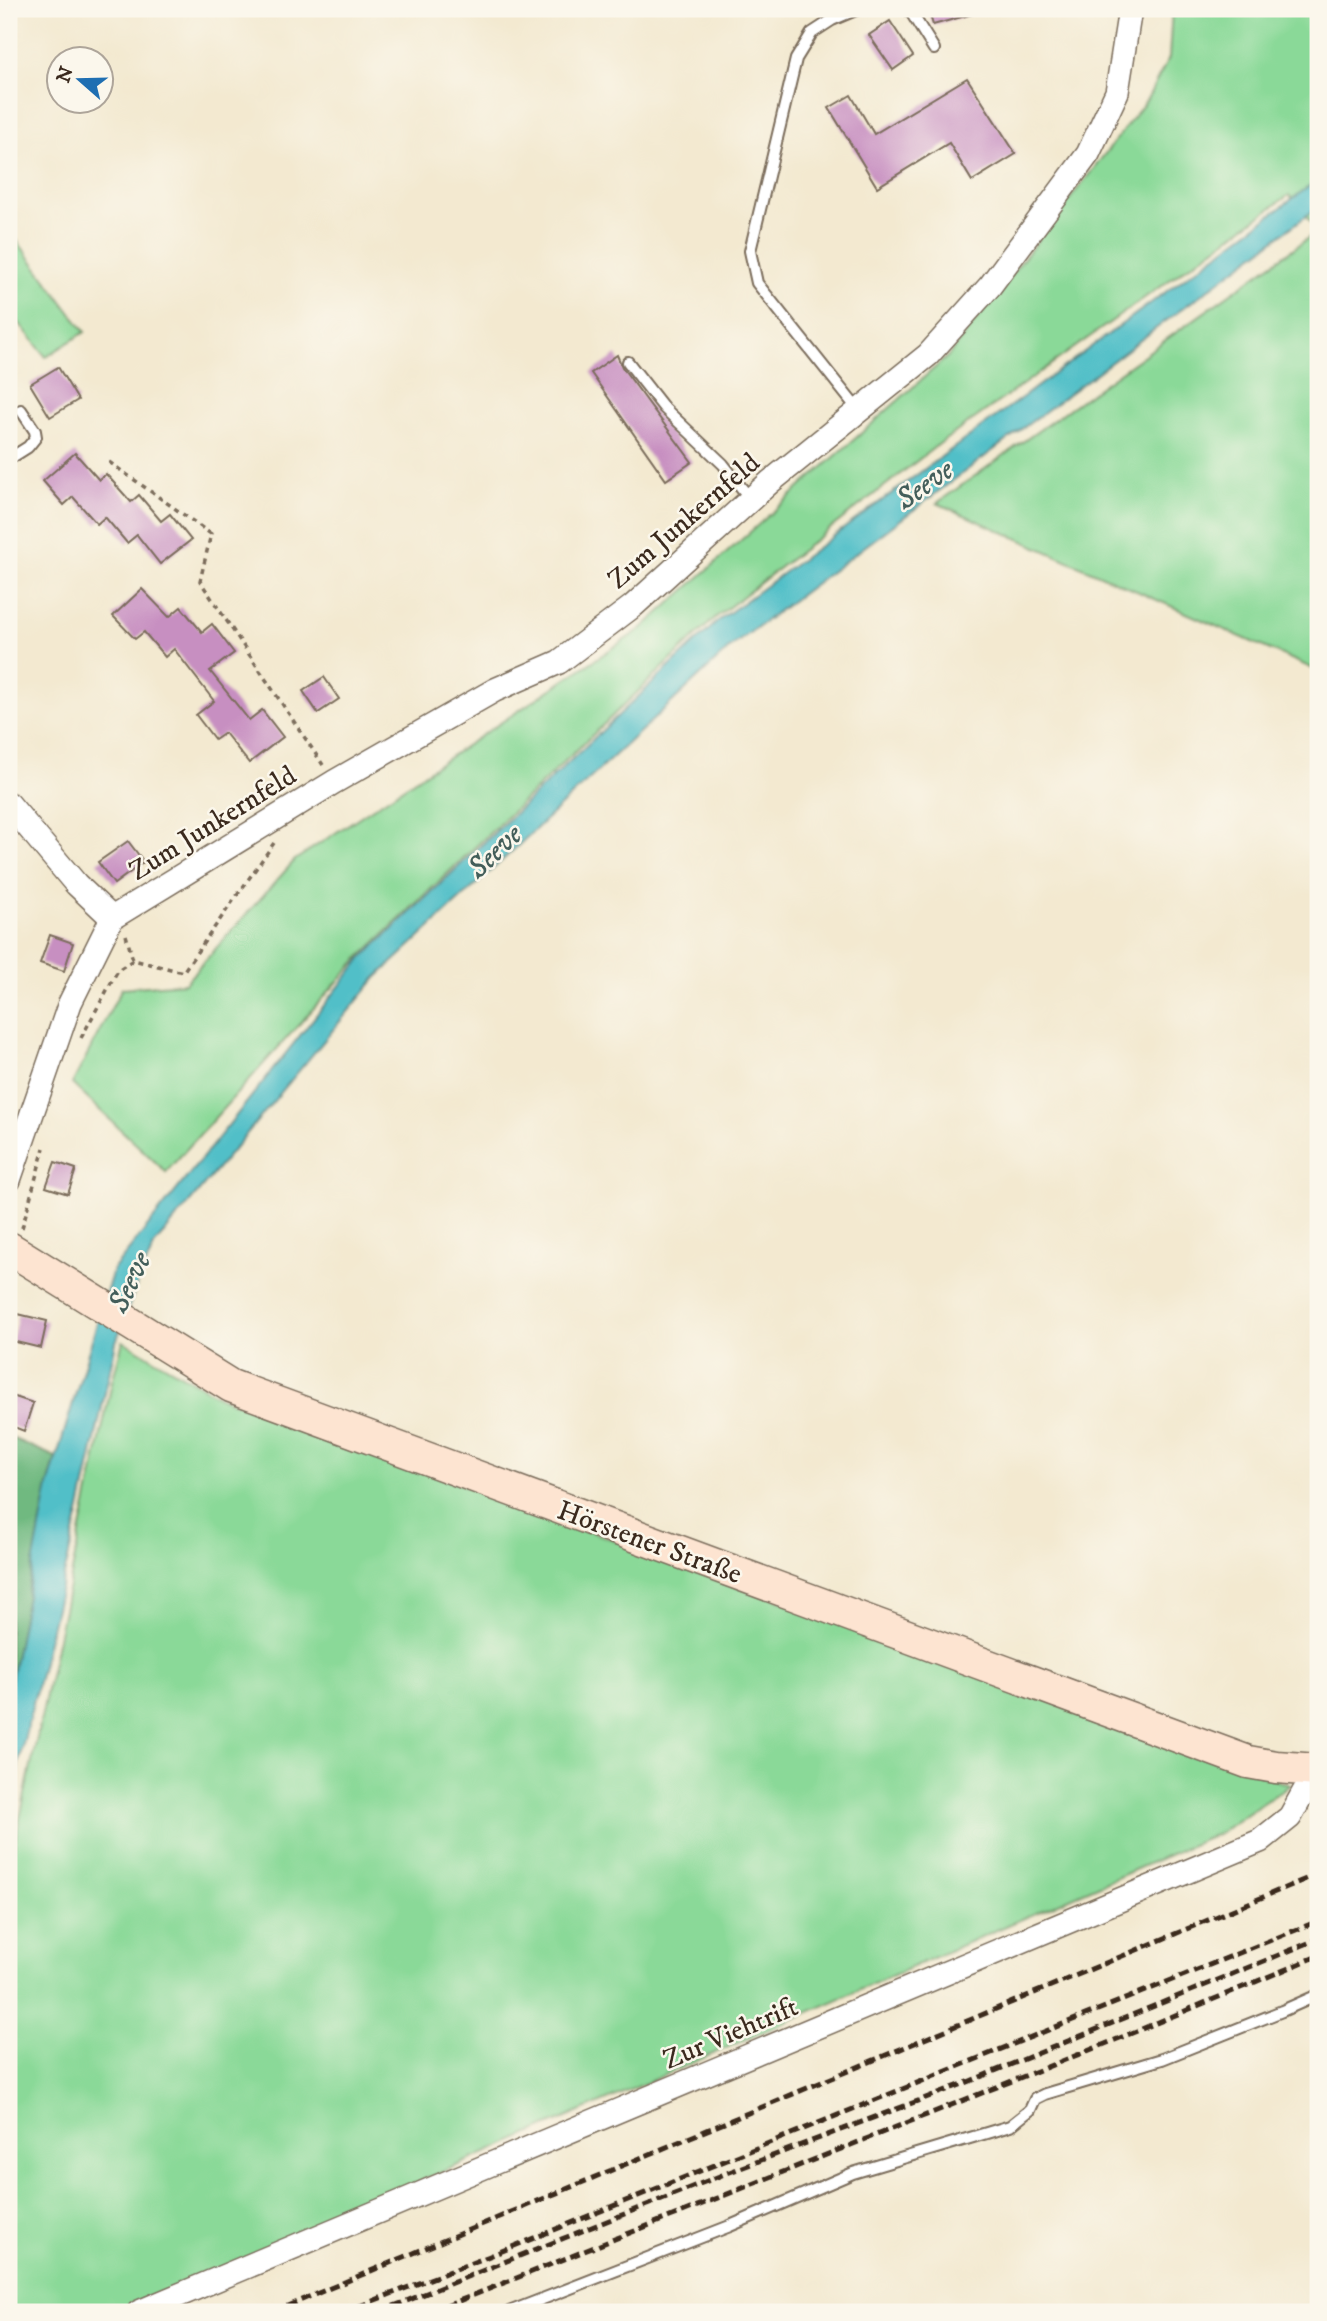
<svg xmlns="http://www.w3.org/2000/svg" width="1327" height="2321" font-family="'IM FELL DW Pica',serif">
<style>
.green{fill:#8ad998;stroke:#62825b;stroke-width:2}
.forest{fill:#6fb980;stroke:#55724f;stroke-width:2}
.water{fill:#51bfc8;stroke:#467473;stroke-width:2}
.building{fill:#c78fc1}
.lines{fill:none;stroke-linecap:round;stroke-linejoin:round}
.lane-casing{stroke:#7b6d5c;stroke-width:14}
.street-casing{stroke:#7b6d5c;stroke-width:26}
.secondary-casing{stroke:#7b6d5c;stroke-width:35}
.path{stroke:#7b6d5c;stroke-width:3.5;stroke-dasharray:5 5;stroke-linecap:butt}
.lane{stroke:#fff;stroke-width:10}
.street{stroke:#fff;stroke-width:23}
.secondary{stroke:#fde4d1;stroke-width:32}
.rail{stroke:#3b2a1e;stroke-width:5;stroke-dasharray:10 5;stroke-linecap:butt}
.labels{text-anchor:middle;stroke-width:5;stroke-linejoin:round;paint-order:stroke}
.street-label{font-size:28px;fill:#3b2a1e;stroke:#fbf7ec}
.water-label{font-size:30px;font-style:italic;fill:#435e5a;stroke:#fbf7ec}
</style>
<rect width="100%" height="100%" fill="#fbf7ec"/>
<filter id="ink" filterUnits="userSpaceOnUse"><feTurbulence type="fractalNoise" baseFrequency=".0143" numOctaves="2"/><feDisplacementMap in="SourceGraphic" scale="14" xChannelSelector="R" yChannelSelector="G"/><feConvolveMatrix kernelMatrix="1 2 1 2 8 2 1 2 1" color-interpolation-filters="sRGB"/></filter>
<filter id="wash" filterUnits="userSpaceOnUse"><feTurbulence type="fractalNoise" baseFrequency=".00686" numOctaves="4" result="noise"/><feDisplacementMap in="SourceGraphic" scale="28" xChannelSelector="R" yChannelSelector="G"/><feGaussianBlur stdDeviation="1.57" result="paint"/><feColorMatrix in="noise" values="0 0 0 0 0 0 0 0 0 0 0 0 0 0 0 0 0 1.4 0 .05"/><feComposite in="paint" operator="in"/></filter>
<g filter="url(#wash)">
<rect width="100%" height="100%" fill="#f3e9d0"/>
<path class="green" d="M1172 9H1318V671L937 503 1318 231 1289 195 935 447 715 618 359 958 166 1172 72 1084 122 988 185 983 295 860 641 629 948 356 1146 101 1169 58Z
M9 230 85 332 46 357 9 310Z
M123 1341 220 1397 1290 1785 1219 1833 417 2183 132 2312H9V1870L112 1382Z"/>
<path class="forest" d="M9 1437 56 1457 48 1486 9 1691Z"/>
<path class="water" d="M1318 180V207L732 646 376 978 155 1244 135 1289 116 1342 80 1509 18 1765 9 1822V1691L48 1486 113 1270 361 959 718 621Z"/>
<g id="blocks">
<path class="building" d="M928 9H975L976 13 933 25Z
M890 21 913 56 893 70 869 35Z
M967 78 1016 154 972 181 949 143 877 187 829 108 851 95 874 134Z
M617 355 622 367 692 462 666 480 591 373Z
M58 367 78 400 50 417 30 384Z
M75 453 99 480 106 474 131 502 139 495 161 521 170 514 191 540 160 564 137 535 127 543 105 517 97 524 73 497 64 505 43 481Z
M142 589 169 617 181 607 202 632 212 624 234 653 210 671 249 720 262 710 283 737 249 763 225 733 215 740 196 715 214 701 174 649 165 657 144 632 135 639 113 616Z
M324 677 339 699 318 713 303 691Z
M128 841 144 862 114 884 98 862Z
M50 935 73 943 64 971 40 963Z
M55 1162 76 1169 68 1194 46 1187Z
M18 1314 47 1321 41 1348 12 1341Z
M9 1395 33 1403 24 1431 9 1425Z"/>
</g>
</g>
<g filter="url(#ink)">
<use href="#blocks" fill-opacity="0" stroke="#7b6d5c" stroke-width="2"/>
<g class="lines">
<g class="lane-casing">
<path id="lane" d="M858 9 832 20 812 33 796 59 750 251 757 283 859 411
M909 9 934 49
M628 362 664 408 723 464 751 500
M9 459 28 447 36 437 35 431 21 410
M509 2312 730 2226 853 2173 1010 2126 1030 2110 1035 2099 1045 2094 1162 2059 1282 2011 1318 1995"/>
</g>
<g class="street-casing">
<path id="street" d="M9 804 76 884 112 918
M112 918 334 782 495 690 559 662 633 606 770 482 928 355 990 286 1088 154 1117 92 1130 9
M9 1180 70 1003 112 918
M139 2312 1260 1841 1290 1817 1316 1770"/>
</g>
<g class="secondary-casing">
<path id="secondary" d="M9 1248 231 1386 1248 1762 1276 1767 1318 1770"/>
</g>
<path class="path" d="M109 462 211 534 200 581 323 765
M126 935 133 960
M81 1038 118 970 133 960 183 972 274 843
M22 1228 44 1148"/>
<use href="#lane" class="lane"/>
<use href="#street" class="street"/>
<use href="#secondary" class="secondary"/>
<path class="rail" d="M273 2312 1318 1874
M344 2312 487 2257 1318 1921
M379 2312 727 2173 968 2082 1318 1939
M431 2312 1115 2040 1318 1956"/>
</g>
</g>
<g class="labels">
<g class="street-label">
<text transform="translate(683 520) rotate(-41)" y="10">Zum Junkernfeld</text>
<text transform="translate(212 822) rotate(-32)" y="10">Zum Junkernfeld</text>
<text transform="translate(650 1541) rotate(20)" y="10">Hörstener Straße</text>
<text transform="translate(730 2032) rotate(-23)" y="10">Zur Viehtrift</text>
</g>
<g class="water-label">
<text transform="translate(924 484) rotate(-36)" y="10">Seeve</text>
<text transform="translate(494 851) rotate(-44)" y="10">Seeve</text>
<text transform="translate(129 1282) rotate(-65)" y="10">Seeve</text>
</g>
</g>
<rect width="1327" height="2321" fill="none" stroke="#fbf7ec" stroke-width="35"/>
<g transform="translate(80 80) rotate(290)"><circle r="33" fill="#fbf7ec" stroke="#aea59a" stroke-width="2"/>
<path d="M0-5L12 26L0 18L-12 26Z" fill="#1f6fb2"/>
<text y="-10" font-size="19" font-weight="bold" text-anchor="middle" fill="#3b2a1e">N</text>
</g>
</svg>
